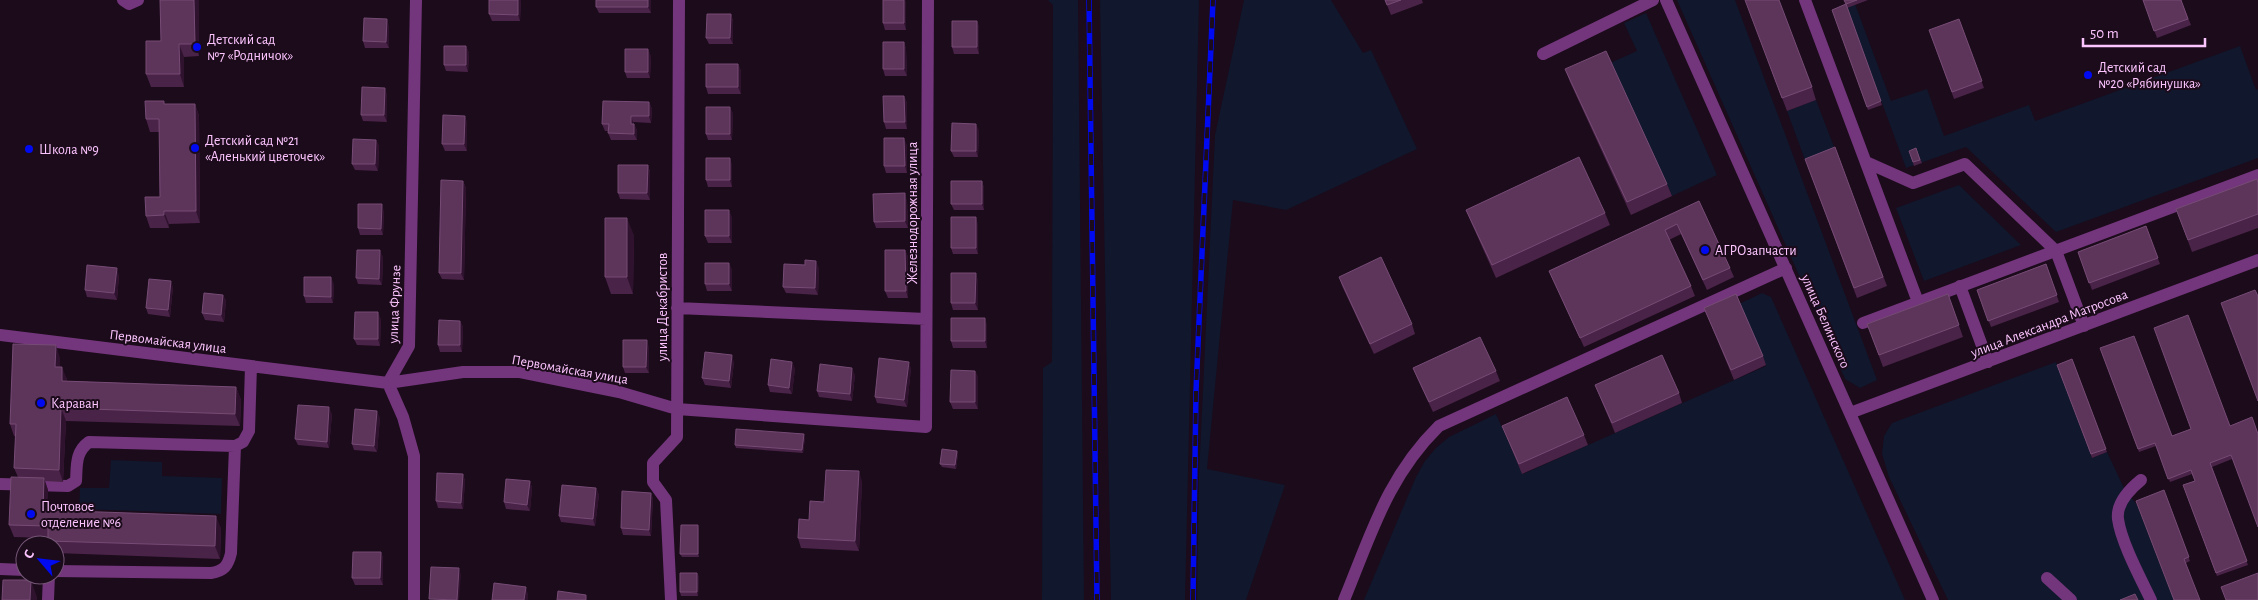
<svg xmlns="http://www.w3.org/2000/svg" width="2258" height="600" font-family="'Alegreya Sans',sans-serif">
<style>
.green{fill:#11172c}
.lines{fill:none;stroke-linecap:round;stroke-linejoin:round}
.minor{stroke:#73357b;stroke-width:12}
.rail-casing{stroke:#000af0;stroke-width:5.5}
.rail{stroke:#1b0b1b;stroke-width:4;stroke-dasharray:11;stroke-linecap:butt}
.wall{fill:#4a2348}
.shaded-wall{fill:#2f122e}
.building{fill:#5d355b;stroke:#764b75}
.poi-dot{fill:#000af0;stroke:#1b0b1b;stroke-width:2}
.labels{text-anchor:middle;stroke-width:4;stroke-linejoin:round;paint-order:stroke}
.poi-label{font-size:14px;fill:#fdc5ff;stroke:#1b0b1b;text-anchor:start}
.street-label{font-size:14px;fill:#fdc5ff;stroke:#1b0b1b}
</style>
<rect width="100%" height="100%" fill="#1b0b1b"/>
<path class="green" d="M1048 0H1078L1084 600H1042L1043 368 1052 362 1053 5Z
M1100 0H1199L1185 600H1111Z
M1244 0H1331L1363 53 1371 50 1417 149 1286 210 1233 200 1207 469 1285 485 1246 600H1197L1199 475 1215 135Z
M1677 0H1735L1877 380 1860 388 1845 379Z
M1855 4 1891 101 1927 89 1944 136 2029 105 2035 121 2240 46 2256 90 2258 89V158L2056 232 1966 147 1906 168 1847 8Z
M1646 13 1717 175 1672 196 1610 63 1637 51 1624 23Z
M1816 100 1838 157 1808 168 1787 111Z
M1959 185 2021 245 1924 281 1896 208Z
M1762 293 1771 297 1905 600H1364L1416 477 1425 461 1436 448 1449 437 1496 414 1523 474 1766 366 1739 304Z
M2056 362 2092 458 2107 452 2124 488 2137 505 2174 600H1948L1889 477 1882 454 1884 436 1892 423Z
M111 460 162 462V476L222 478 221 514 79 509 80 488H109Z"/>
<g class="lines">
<path class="minor" d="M123 0 129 4 138 0
M1666 0 1933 600
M1805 0 1918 302
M1543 54 1653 0
M1866 162 1913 183 1965 164 2056 251 2084 326
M1960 286 1988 362
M677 308 926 319
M1863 323 2258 175
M0 335 388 383 463 372H520L619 392 677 409 926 427 928 0
M1850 413 2258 260
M2141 480C2130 489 2116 503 2118 519 2121 542 2141 579 2151 600
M0 484 68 486 76 481C77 466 75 452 89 442L235 446 243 442 249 431 251 366
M0 569 25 570
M55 571 211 573C224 571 228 566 231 553L235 446
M2047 578 2071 600
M48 600 49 575
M414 600V456L403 417 388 383 409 346 416 0
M671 600 666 500 653 482V463L677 437 679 0
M1344 600C1371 535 1387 477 1439 426L1786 268"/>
<g class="rail-casing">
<path id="rail" d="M1089 0 1097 600
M1193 600 1196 391 1213 0"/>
</g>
<use href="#rail" class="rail"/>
</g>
<path class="wall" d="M160 0H199V56L184 57V87H151L146 74 161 41Z
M521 0 520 21H492L489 14Z
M596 0H651V13H599L596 7Z
M883 0H905L906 4V30H885L883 23Z
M1385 0H1422L1423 3 1391 15Z
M1745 0 1812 87 1816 100 1787 111Z
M1844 0H1868L1847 8V7L1882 105 1868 110 1832 10 1846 4Z
M2143 0H2181L2191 25 2157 38Z
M731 14 733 21V44H709L706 38Z
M1959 19 1984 88 1954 99 1929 30Z
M977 21 979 27V54H954L952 47Z
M389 26V48H365L363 41Z
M904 42 906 49 907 76H885L883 69Z
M466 46 469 53 468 72 446 71 444 65Z
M651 56 650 78H627L625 72Z
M738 64 741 71V94H708L706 87Z
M1565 69 1667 184 1672 196 1631 215 1570 82Z
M387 94V122L363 121 361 115Z
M904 96 907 103V129H886L884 122Z
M649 102 652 109 651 123 633 122 637 130V140H611L608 133V131H605L602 124Z
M165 104H195L199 116 200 223 169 224V228H150L146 216 160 197 159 132H150L146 119Z
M733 113 732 140H708L706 134Z
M467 122V151H445L442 144Z
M979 130 978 157H954L951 151Z
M376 140 379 146 378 171 355 170 352 164Z
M907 145V173H886L884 166Z
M1835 147 1887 286 1857 298 1805 159Z
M1916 148 1922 163 1914 166 1909 151Z
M732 164V187H708L706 180Z
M648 165 650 172V200L620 199 618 193Z
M463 181 466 188 464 280 442 279 439 273Z
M982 181 984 188V210H954L951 204Z
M2258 183V228L2192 252 2176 209Z
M907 200 908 228H876L874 222Z
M1699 201 1730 268 1734 277 1707 290 1681 234 1669 240 1691 286 1695 296 1584 347 1553 280 1549 271Z
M1466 210 1605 213 1610 225 1496 278 1471 222Z
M384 211 383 235H360L358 228Z
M732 217V243H708L705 236Z
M978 224V254H953L951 248Z
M2146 226 2160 264 2092 290 2078 252Z
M634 235 633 294H611L605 277Z
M905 250 908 257V298H888L885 291Z
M383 257 382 285 358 284 356 278Z
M2046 264 2059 302 1991 327 1977 290Z
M805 265 819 268 818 295 786 293 783 287Z
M732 269V291H707L705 284Z
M119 275 117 300 87 297 85 290Z
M1339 277 1412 324 1415 334 1374 354 1342 286Z
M978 280V310H953L951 303Z
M334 284 333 303H306L304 296Z
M173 287 170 317 148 314 146 308Z
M1948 294 1963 337 1883 367 1867 324Z
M223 295 226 301 224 322 205 320 202 313Z
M1704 308 1763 356 1766 365 1734 380Z
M2188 315 2232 459 2212 467 2248 565 2217 576 2183 485 2195 481 2192 474 2170 482 2156 446 2139 452 2100 348 2172 436 2191 429Z
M381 319 380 346 357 345 354 339Z
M460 321 463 327 462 352H440L438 345Z
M987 324V348H953L951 341Z
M649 347V373H625L623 367Z
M60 358V367L67 379V381L236 387 241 400 240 426 66 421 63 482 45 481 48 490 47 510 221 528 220 559 55 553V545H49L48 538 14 537 9 525 18 477 14 468 16 436H14L10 424Z
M2072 359 2107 452 2092 458 2057 365Z
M734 362 731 388 705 385 702 378Z
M795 368 792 394 770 392 768 385Z
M911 368 907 407 877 403 875 397Z
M1413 368 1496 371 1500 381 1433 412 1417 378Z
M975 371 978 377V409H953L950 402Z
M855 375 852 401 819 397 817 391Z
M1595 385 1679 393 1682 403 1615 433Z
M332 414 329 448 298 445 295 439Z
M380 418 377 452 354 450 352 444Z
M1502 426 1584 435 1588 445 1522 474Z
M805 438 803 453 736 448 735 445Z
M957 451 958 454 956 469 942 467 940 464Z
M463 474 465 481 463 509 438 508 436 501Z
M530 481 532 488 530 511 506 509 504 502Z
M862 481 859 551 801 548 798 538 809 520 824 502Z
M596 488 599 495 595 526 561 522 559 516Z
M2164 490 2190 561 2186 563 2174 600Z
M651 493 653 499 651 536 623 535 621 528Z
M699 529V557H682L680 554Z
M381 552 383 558V585H355L352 578Z
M697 573 699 577 698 596H681L680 592Z"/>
<path class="shaded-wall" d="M194 0H199V56L195 44Z
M518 0H521L520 21 518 15Z
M648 0H651V13L648 7Z
M904 0H905L906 4V30L904 23Z
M731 14 733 21V44L730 38Z
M387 19 389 26V48L386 42Z
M977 21 979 27V54L977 47Z
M904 42 906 49 907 76 904 69Z
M179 44 184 57V87L180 74Z
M466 46 469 53 468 72 466 65Z
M648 49 651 56 650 78 648 72Z
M738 64 741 71V94L738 87Z
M385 88 387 94V122L384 115Z
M904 96 907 103V129L905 122Z
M649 102 652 109 651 123 649 116Z
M195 104 199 116 200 223 196 211Z
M730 107 733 113 732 140 730 134Z
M465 116 467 122V151L464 144Z
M631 116 633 122V130L631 124Z
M634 124 637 130V140L634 134Z
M976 124 979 130 978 157 976 151Z
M904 138 907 145V173L905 166Z
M376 140 379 146 378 171 375 164Z
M730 158 732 164V187L730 180Z
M648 165 650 172V200L647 193Z
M463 181 466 188 464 280 461 273Z
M982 181 984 188V210L982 204Z
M905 193 907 200 908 228 905 221Z
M382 204 384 211 383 235 381 229Z
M729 210 732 217V243L729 236Z
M164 211 169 224V228L164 215Z
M976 217 978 224V254L976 248Z
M627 218 634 235 633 294 627 277Z
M380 250 383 257 382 285 379 279Z
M905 250 908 257V298L906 291Z
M816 261 819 268 818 295 815 288Z
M729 263 732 269V291L729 284Z
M117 268 119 275 117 300 114 293Z
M976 273 978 280V310L975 303Z
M331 277 334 284 333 303 331 297Z
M171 281 173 287 170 317 168 310Z
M223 295 226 301 224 322 221 315Z
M378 312 381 319 380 346 378 339Z
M985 318 987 324V348L985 341Z
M460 321 463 327 462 352 460 345Z
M647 340 649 347V373L646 367Z
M56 345 60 358V379L55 367Z
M732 355 734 362 731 388 729 381Z
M792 362 795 368 792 394 789 388Z
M909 362 911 368 907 407 904 400Z
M62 367 67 379 66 394 62 381Z
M852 368 855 375 852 401 850 394Z
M975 371 978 377V409L975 402Z
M236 387 241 400 240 426 235 414Z
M329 407 332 414 329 448 327 442Z
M61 408 66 421 63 482 59 470Z
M377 411 380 418 377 452 374 446Z
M804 434 805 438 803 453 802 450Z
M957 451 958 454 956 469 955 465Z
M859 471 862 481 859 551 855 541Z
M463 474 465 481 463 509 461 503Z
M44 478 48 490 47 523 43 510Z
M530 481 532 488 530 511 527 505Z
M596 488 599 495 595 526 593 519Z
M651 493 653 499 651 536 649 530Z
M216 516 221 528 220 559 215 546Z
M698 525 699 529V557L698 554Z
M381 552 383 558V585L380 578Z
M459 568 461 575 459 600H457Z
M697 573 699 577 698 596 697 592Z
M31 580 37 597V600H30Z
M526 587 528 594V600H524Z"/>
<path class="building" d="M160 0H194L195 44H179L180 74H146V41H161Z
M489 0H518V15L489 14Z
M596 0H648V7H596Z
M883 0H904V23H883Z
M1385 0H1401L1387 5Z
M1745 0H1779L1812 87 1782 98Z
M1844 0H1857L1846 4Z
M2143 0H2181L2188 19 2154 31Z
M1846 4 1881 101 1867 107 1832 10Z
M707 14H731L730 38H706Z
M364 18 387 19 386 42 363 41Z
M1959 19 1982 81 1952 92 1929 30Z
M952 21H977V47H952Z
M883 42H904V69H883Z
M444 46H466V65H444Z
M625 49H648V72H625Z
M1606 51 1667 184 1627 202 1565 69Z
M706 64H738V87H706Z
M362 87 385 88 384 115H361Z
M883 96H904L905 122H884Z
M145 101H164V104H195L196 211H164V215L146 216 145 197H160L159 119H146Z
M603 101 649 102V116H631V124H634V134L608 133 609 124H602Z
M706 107H730V134H706Z
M443 115 465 116 464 144H442Z
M952 123 976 124V151H951Z
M884 138H904L905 166H884Z
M353 139 376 140 375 164H352Z
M1835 147 1883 277 1854 288 1805 159Z
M1916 148 1920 160 1913 162 1909 151Z
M1579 157 1605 213 1492 265 1466 210Z
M706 158H730V180H706Z
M618 165H648L647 193H618Z
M2257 179 2258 183V214L2188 240 2176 209Z
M441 180 463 181 461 273H439Z
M951 181H982V204H951Z
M905 193V221L874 222 873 194Z
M1699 201 1730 268 1703 280 1677 224 1665 230 1691 286 1580 338 1549 271Z
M358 204H382L381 229 358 228Z
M705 210H729V236H705Z
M951 217H976V248H951Z
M605 218H627V277H605Z
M2146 226 2158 258 2089 283 2078 252Z
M357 250H380L379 279 356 278Z
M885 250H905L906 291H885Z
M1381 257 1412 324 1370 344 1339 277Z
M805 260 816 261 815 288 783 287 784 264 805 265Z
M705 263H729V284H705Z
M2046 264 2057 295 1988 321 1977 290Z
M87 265 117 268 114 293 85 290Z
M951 273H976L975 303H951Z
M304 277H331V297L304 296Z
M149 279 171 281 168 310 146 308Z
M2255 290 2258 296V401L2221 303Z
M204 293 223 295 221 315 202 313Z
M1736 294 1763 356 1731 370 1704 308Z
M1948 294 1959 325 1879 355 1867 324Z
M355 312H378V339H354Z
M2188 315 2230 426 2252 417 2258 434V527L2231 455 2210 463 2247 561 2216 573 2183 485 2195 481 2191 470 2168 479 2155 443 2138 449 2100 348 2134 336 2172 436 2191 429 2154 328Z
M951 318H985V341H951Z
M439 320 460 321V345H438Z
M1480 337 1496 371 1429 402 1413 368Z
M623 340H647L646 367H623Z
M13 344 56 345 55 367H62V381L236 387 235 414 61 408 59 470 14 468 16 424H10Z
M705 352 732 355 729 381 702 378Z
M1662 355 1679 393 1612 423 1595 385Z
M879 358 909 362 904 400 875 397Z
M771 359 792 362 789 388 768 385Z
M2072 359 2106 449 2091 454 2057 365Z
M820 364 852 368 850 394 817 391Z
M951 370 975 371V402H950Z
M1567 397 1584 435 1519 464 1502 426Z
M298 405 329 407 327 442 295 439Z
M355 409 377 411 374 446 352 444Z
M736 429 804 434 802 450 735 445Z
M942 449 957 451 955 465 940 464Z
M826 470 859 471 855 541 798 538 799 519 809 520 810 501 824 502Z
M437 473 463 474 461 503 436 501Z
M11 477 44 478 43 510 216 516 215 546 48 541V526L9 525Z
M506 479 530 481 527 505 504 502Z
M562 485 596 488 593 519 559 516Z
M2164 490 2189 557 2184 559 2200 600H2174L2136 501Z
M622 491 651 493 649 530 621 528Z
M681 525H698V554H680Z
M353 552H381L380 578H352Z
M431 567 459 568 457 600 429 599Z
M680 573H697V592H680Z
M2258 573V600H2226L2221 587Z
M3 580H31L30 600H2Z
M494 583 526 587 524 600H492Z
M558 591 586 595V600H557Z
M2135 594 2138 600H2120Z"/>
<g class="poi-dot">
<circle cx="197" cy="47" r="5"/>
<circle cx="2088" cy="75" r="5"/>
<circle cx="195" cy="148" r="5"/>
<circle cx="29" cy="149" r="5"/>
<circle cx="1705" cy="250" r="5"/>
<circle cx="41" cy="403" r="5"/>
<circle cx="31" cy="514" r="5"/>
</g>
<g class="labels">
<g class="poi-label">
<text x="207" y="44">Детский сад<tspan x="207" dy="16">№7 «Родничок»</tspan></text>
<text x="2098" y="72">Детский сад<tspan x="2098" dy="16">№20 «Рябинушка»</tspan></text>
<text x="205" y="145">Детский сад №21<tspan x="205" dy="16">«Аленький цветочек»</tspan></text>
<text x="39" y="154">Школа №9</text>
<text x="1715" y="255">АГРОзапчасти</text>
<text x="51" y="408">Караван</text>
<text x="41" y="511">Почтовое<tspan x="41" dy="16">отделение №6</tspan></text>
</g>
<g class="street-label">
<text transform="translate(912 213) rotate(-90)" y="5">Железнодорожная улица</text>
<text transform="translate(394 304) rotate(-88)" y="5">улица Фрунзе</text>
<text transform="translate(662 307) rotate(-90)" y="5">улица Декабристов</text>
<text transform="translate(1826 321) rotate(66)" y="5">улица Белинского</text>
<text transform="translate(2049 323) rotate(-21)" y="5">улица Александра Матросова</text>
<text transform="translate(168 341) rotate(7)" y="5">Первомайская улица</text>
<text transform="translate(570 369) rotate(10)" y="5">Первомайская улица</text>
</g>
</g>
<g transform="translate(40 560) rotate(298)"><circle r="24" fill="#1b0b1b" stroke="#755576"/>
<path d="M0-4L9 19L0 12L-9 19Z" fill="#000af0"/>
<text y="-8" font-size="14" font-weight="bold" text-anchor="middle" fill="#fdc5ff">С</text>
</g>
<path d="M2083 38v8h122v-8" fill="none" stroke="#fdc5ff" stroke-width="2.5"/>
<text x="2090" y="38" font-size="15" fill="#fdc5ff" stroke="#1b0b1b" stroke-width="4" paint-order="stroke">50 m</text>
</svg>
